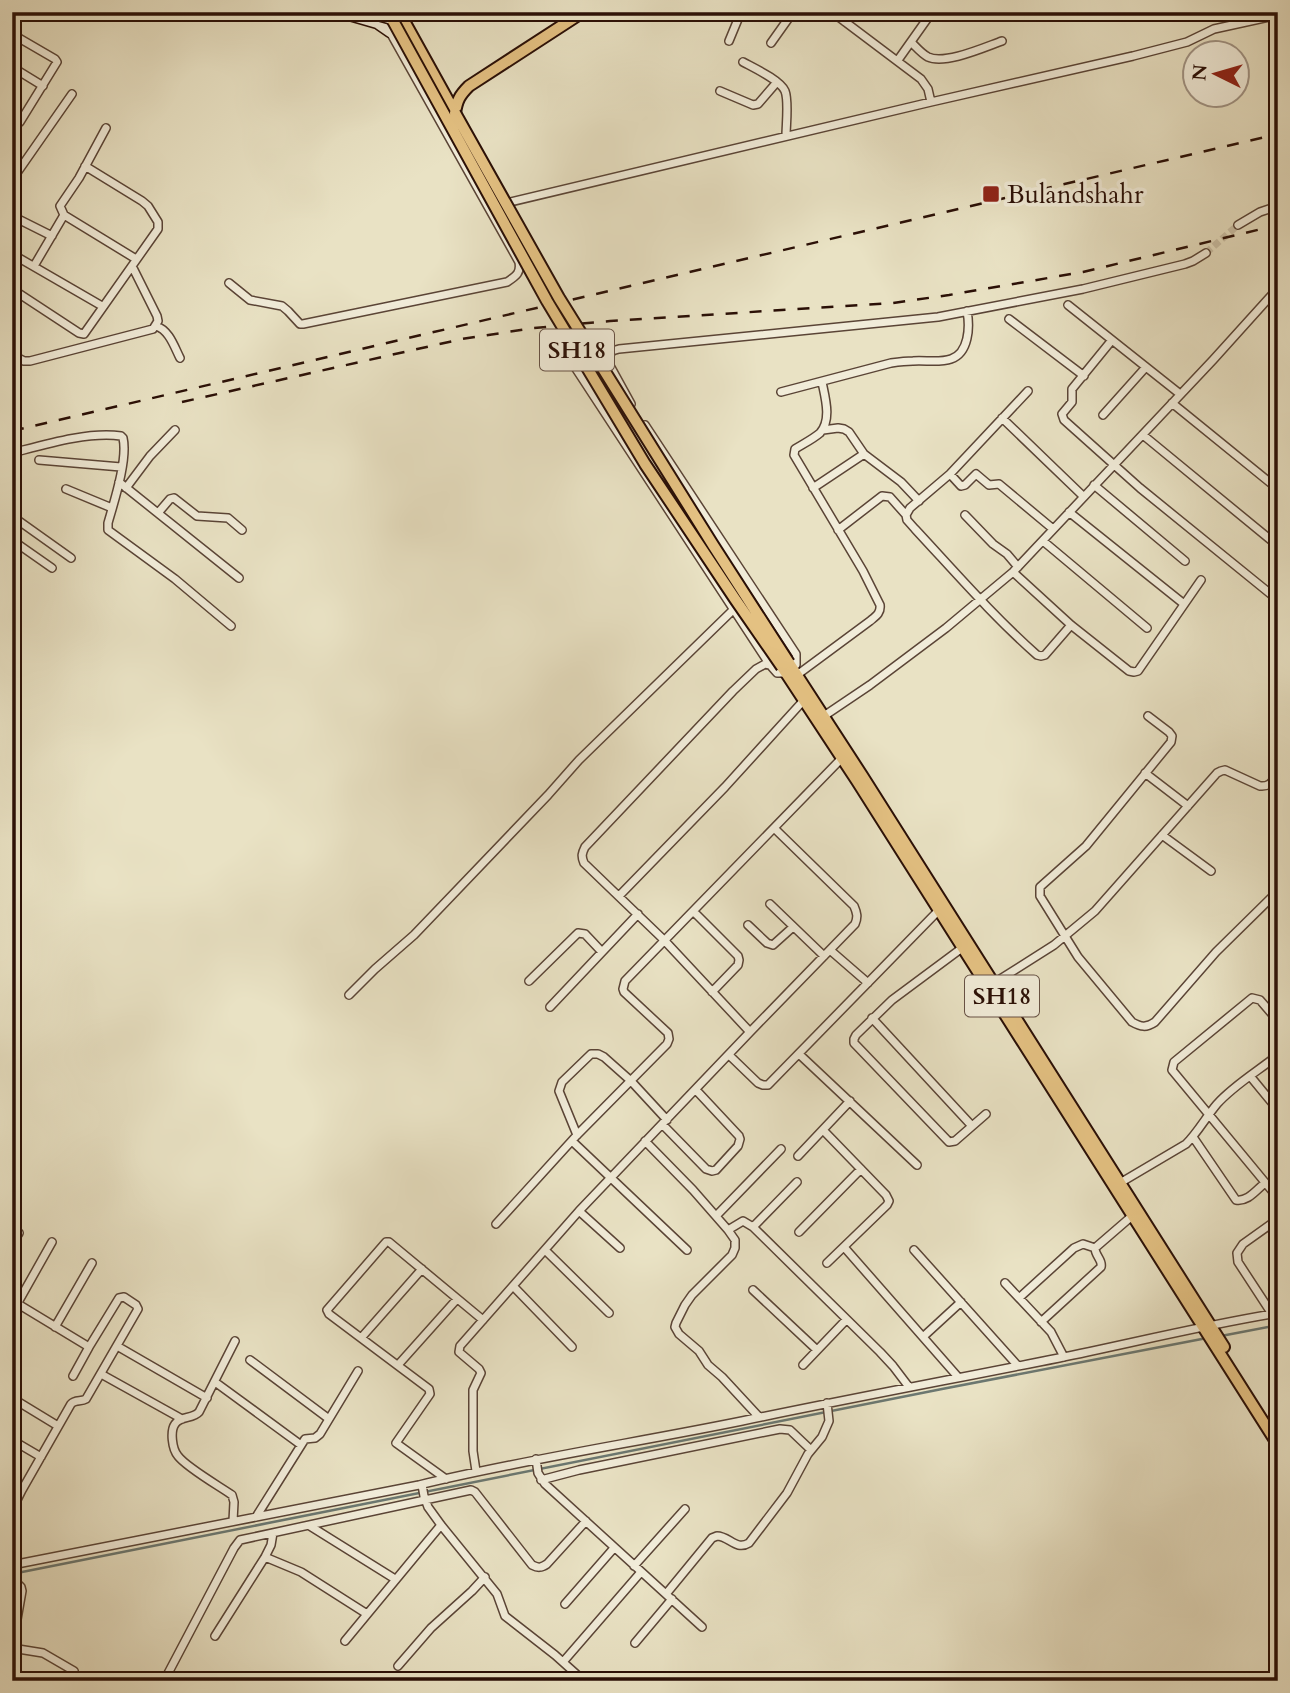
<svg xmlns="http://www.w3.org/2000/svg" width="1290" height="1693" font-family="Cardo,serif">
<style>
.lines{fill:none;stroke-linecap:round;stroke-linejoin:round}
.stream{stroke:#6b7770;stroke-width:2.5}
.street-tunnel{stroke:#ccc2a8;stroke-width:7;stroke-dasharray:7 3.5;stroke-linecap:butt}
.street-casing{stroke:#5a4436;stroke-width:10}
.secondary-casing{stroke:#2a0f06;stroke-width:13}
.primary-casing{stroke:#2a0f06;stroke-width:14}
.street{stroke:#f1ecd9;stroke-width:7}
.secondary{stroke:#f1ecd9;stroke-width:10}
.primary{stroke:#e4c182;stroke-width:10}
.rail{stroke:#2a0f06;stroke-width:2.5;stroke-dasharray:12 12;stroke-linecap:butt}
.secondary-bridge-casing{stroke:#2a0f06;stroke-width:13;stroke-linecap:butt}
.primary-bridge-casing{stroke:#2a0f06;stroke-width:14;stroke-linecap:butt}
.secondary-bridge{stroke:#f1ecd9;stroke-width:10}
.primary-bridge{stroke:#e4c182;stroke-width:10}
.poi-dot{fill:#8f2418;stroke:#f1ecd9;stroke-width:2.5}
.labels{text-anchor:middle;stroke-width:7;stroke-linejoin:round;paint-order:stroke}
.shield{fill:#f1ecd9;stroke:#665145;stroke-width:2}
.shield-label{font-size:24px;font-weight:bold;fill:#2a0f06}
.poi-label{font-size:26px;fill:#2a0f06;stroke:#f1ecd9;text-anchor:start}
</style>
<rect width="100%" height="100%" fill="#e9e2c4"/>
<filter id="stains"><feTurbulence type="fractalNoise" baseFrequency=".00286" numOctaves="4"/><feColorMatrix values="0 0 0 0 .2 0 0 0 0 .09 0 0 0 0 .02 0 0 0 .5 -.17"/></filter>
<radialGradient id="worn" r=".72"><stop offset=".6" stop-color="#630" stop-opacity="0"/><stop offset="1" stop-color="#630" stop-opacity=".3"/></radialGradient>
<g class="lines">
<path class="stream" d="M1221 1336 1278 1325
M12 1574 942 1389 1207 1338"/>
<path class="street-tunnel" d="M1206 253 1238 225"/>
<g class="street-casing">
<path id="street" d="M832 12 921 79 928 89 931 102
M995 12 1000 16
M1233 12 1237 24
M845 22 852 12
M12 34 55 59 57 62 20 122 16 125 12 124
M729 41 741 12
M911 42C916 47 922 54 928 57 945 65 985 47 1002 41
M771 43 793 12
M898 60 932 12
M743 62C754 68 780 80 785 91 789 101 786 125 786 136
M12 67 43 86
M720 91 753 105 758 104 777 82
M12 180 72 94
M506 203 931 102 1133 56 1187 42 1214 29 1278 15
M64 215 136 259
M12 216 52 236
M1238 225 1260 212 1278 206
M12 254 102 306
M34 266 64 215 60 206 79 178 106 128
M229 283 250 300 282 306 288 311 300 324H303L507 282C516 276 521 273 519 262L390 32
M12 289 79 333 84 334 158 229V222L148 206 142 201 85 166
M1068 305 1180 394
M1009 319 1084 376
M156 326C169 330 174 346 180 358
M1112 340 1072 389V402L1062 414 1064 420 1140 488 1278 600
M12 355 24 361H30L153 329 158 321 157 316 132 266
M567 355 770 665
M1028 391 950 474 910 508 906 515 907 520 915 529C955 572 993 616 1037 655L1041 656 1045 655 1071 625
M781 392 891 363C898 362 905 361 913 361 925 360 940 363 951 359 969 353 970 327 967 311
M1172 403 1278 489
M631 404 609 364V357L612 351 619 349 938 317 1083 289 1185 264 1193 261 1206 253
M1103 415 1146 367
M1002 418 1083 496
M645 425 796 654V665L786 673H777L770 665 765 664 756 669 733 691 585 847C582 853 581 856 584 863L664 940 750 1032 855 924C858 917 857 913 854 906L774 828
M823 430 838 428 844 429 849 432 864 454 901 482 919 501
M1143 435 1278 546
M12 453C43 445 89 431 121 436L123 438C128 459 114 502 108 523V530L175 579 231 626
M39 460 121 467
M950 474 961 486 965 485 976 474 989 485 999 484 1053 529
M119 482 239 578
M1094 485 1185 561
M126 488 150 456 175 430
M813 488 864 454
M66 489 112 508
M1069 512 1184 604
M158 513 170 499 174 498 197 516 228 518 242 530
M965 515 993 544 1007 554 1018 567
M12 516 71 558
M838 530 882 496 890 497 906 515
M12 540 52 568
M1043 541 1147 628
M1013 572 1071 625 1129 671 1134 672 1138 671 1201 580
M797 675 870 621C876 616 881 613 880 605L863 571 794 455 795 449C803 444 813 439 820 433 832 420 825 397 822 382
M824 716 870 685 946 628 1013 572 1213 360 1278 288
M1148 716 1169 732 1172 736 1171 742 1086 846 1040 887V896L1078 957 1132 1022C1141 1027 1146 1028 1155 1022L1216 952 1278 891
M1145 773 1188 806
M1162 835 1211 871
M619 896 725 787 804 700
M770 904 824 956
M693 911 738 956 739 960 738 965 712 992
M748 925 767 943 773 945 793 927
M962 948 892 1000 856 1035 854 1039V1043L949 1142 955 1141 986 1114
M830 950 868 983
M529 981 578 933 585 934 602 952
M994 983 1054 945 1095 911 1217 773 1221 771 1225 770 1260 786C1269 787 1272 782 1278 775
M349 995 375 969 414 935 548 795 579 760 733 610
M550 1007 638 914
M872 1018 972 1126
M1278 1021 1260 1000 1252 998 1174 1062 1172 1070 1278 1198
M799 1054 917 1165
M729 1055 758 1083 763 1085H768L939 910
M1250 1076 1278 1110
M662 1124 706 1169 712 1171 716 1170 738 1146 740 1139 739 1136 696 1090
M823 1130 886 1195 889 1201 887 1205 827 1263
M577 1135 559 1091 562 1082 591 1054H598L604 1057 631 1081 667 1120
M1193 1137 1236 1200C1248 1202 1256 1190 1265 1183
M572 1141 687 1250
M645 1141 693 1190 728 1230 735 1240V1248L732 1255 692 1295 685 1305 676 1323 675 1327 679 1334 699 1351 708 1365 722 1377 759 1417
M798 1156 850 1101
M1120 1183 1186 1144C1198 1132 1206 1117 1217 1104 1234 1085 1258 1071 1278 1055
M579 1211 620 1248
M717 1215 781 1149
M496 1224 577 1135 667 1044 669 1039 668 1033 624 992 623 989 625 981 841 759
M753 1227 797 1182
M728 1230 743 1221 753 1227 880 1352 893 1366 909 1387
M799 1232 861 1169
M12 1244 19 1233
M844 1247 958 1377
M545 1250 609 1313
M914 1250 1018 1366
M1005 1283 1051 1332 1064 1357
M513 1286 572 1347
M753 1290 817 1350
M1019 1298 1074 1248 1083 1244 1095 1248
M12 1313 52 1242
M1272 1314 1238 1262 1237 1253 1243 1244 1278 1219
M1041 1322 1101 1267C1103 1260 1095 1256 1095 1248L1132 1216
M55 1327 92 1263
M924 1336 961 1302
M361 1338 422 1269
M117 1346 207 1398
M250 1360 329 1419
M398 1365 457 1299
M803 1365 846 1320
M101 1374 182 1419
M73 1376 89 1347
M215 1382 301 1445
M12 1398 58 1426
M12 1440 41 1457
M536 1459 538 1473 545 1484 702 1627
M476 1471 473 1451V1390L481 1373 479 1369 459 1352 460 1346 579 1211 750 1032
M446 1479 396 1443 430 1394 429 1389 329 1314 327 1310 386 1242H389L483 1320
M541 1480 579 1470 780 1429 790 1430 811 1450
M422 1485 424 1496 428 1507 441 1525 497 1594 505 1616 555 1655 584 1681
M12 1486 22 1490 71 1404C75 1399 81 1402 86 1399L138 1309 136 1305 124 1297 119 1298 89 1347 18 1304
M12 1510 22 1490
M256 1517 305 1439 315 1438 320 1434 358 1371
M233 1521 234 1502 232 1495C219 1486 186 1467 178 1456 172 1449 170 1431 175 1424 180 1416 193 1419 199 1412L235 1341
M310 1526 395 1579
M265 1557 301 1572 367 1614
M12 1565 419 1485C526 1459 634 1443 742 1421 847 1399 954 1379 1059 1358 1132 1343 1204 1325 1278 1313
M634 1566 685 1509
M12 1586 19 1585 21 1587 22 1591 12 1648
M666 1594 712 1538 717 1536C729 1536 736 1551 749 1543L787 1493 808 1454 822 1437 829 1421 827 1403
M565 1604 614 1548
M215 1636 265 1557 271 1545 273 1533
M345 1641 441 1525
M635 1643 672 1599
M12 1648 43 1653 74 1671
M563 1662 641 1572
M398 1666 431 1628 472 1591 485 1577
M164 1681 234 1548 240 1540 471 1490 475 1492 532 1565C538 1568 541 1568 547 1564L586 1521
M677 1681 680 1676"/>
</g>
<g class="secondary-casing">
<path id="secondary" d="M339 12 377 23 390 32"/>
</g>
<g class="primary-casing">
<path id="primary" d="M399 12 455 113
M455 113C457 100 460 95 469 86L583 12
M789 663 863 777 1224 1347
M782 667 857 781 1278 1445"/>
</g>
<use href="#street" class="street"/>
<use href="#secondary" class="secondary"/>
<use href="#primary" class="primary"/>
<path class="rail" d="M182 402 462 339 534 328 610 321 893 303 949 295 1083 272 1278 225
M12 431 1278 134"/>
<g class="secondary-bridge-casing">
<path id="secondary-bridge" d="M367 12 392 19"/>
</g>
<g class="primary-bridge-casing">
<path id="primary-bridge" d="M392 19 547 301 645 464 735 599 782 667
M455 113 559 298 713 545 789 663"/>
</g>
<use href="#secondary-bridge" class="secondary-bridge"/>
<use href="#primary-bridge" class="primary-bridge"/>
</g>
<rect class="poi-dot" x="982" y="185" width="18" height="18" rx="3.5"/>
<g class="labels">
<g class="shield">
<rect x="540" y="329.5" width="74" height="41" rx="5"/>
<rect x="965" y="975.5" width="74" height="41" rx="5"/>
</g>
<g class="shield-label">
<text x="577" y="358">SH18</text>
<text x="1002" y="1004">SH18</text>
</g>
<g class="poi-label">
<text x="1007" y="203">Bulandshahr</text>
</g>
</g>
<rect width="1290" height="1693" fill="none" stroke="#e9e2c4" stroke-width="42"/>
<rect x="14" y="14" width="1262" height="1665" fill="none" stroke="#2a0f06" stroke-width="3.5"/>
<rect x="21" y="21" width="1248" height="1651" fill="none" stroke="#2a0f06" stroke-width="2"/>
<g transform="translate(1216 74) rotate(275)"><circle r="33" fill="#f1ecd9" stroke="#a19485" stroke-width="2"/>
<path d="M0-5L12 26L0 18L-12 26Z" fill="#8f2418"/>
<text y="-10" font-size="19" font-weight="bold" text-anchor="middle" fill="#2a0f06">N</text>
</g>
<rect width="100%" height="100%" filter="url(#stains)"/>
<rect width="100%" height="100%" fill="url(#worn)"/>
</svg>
